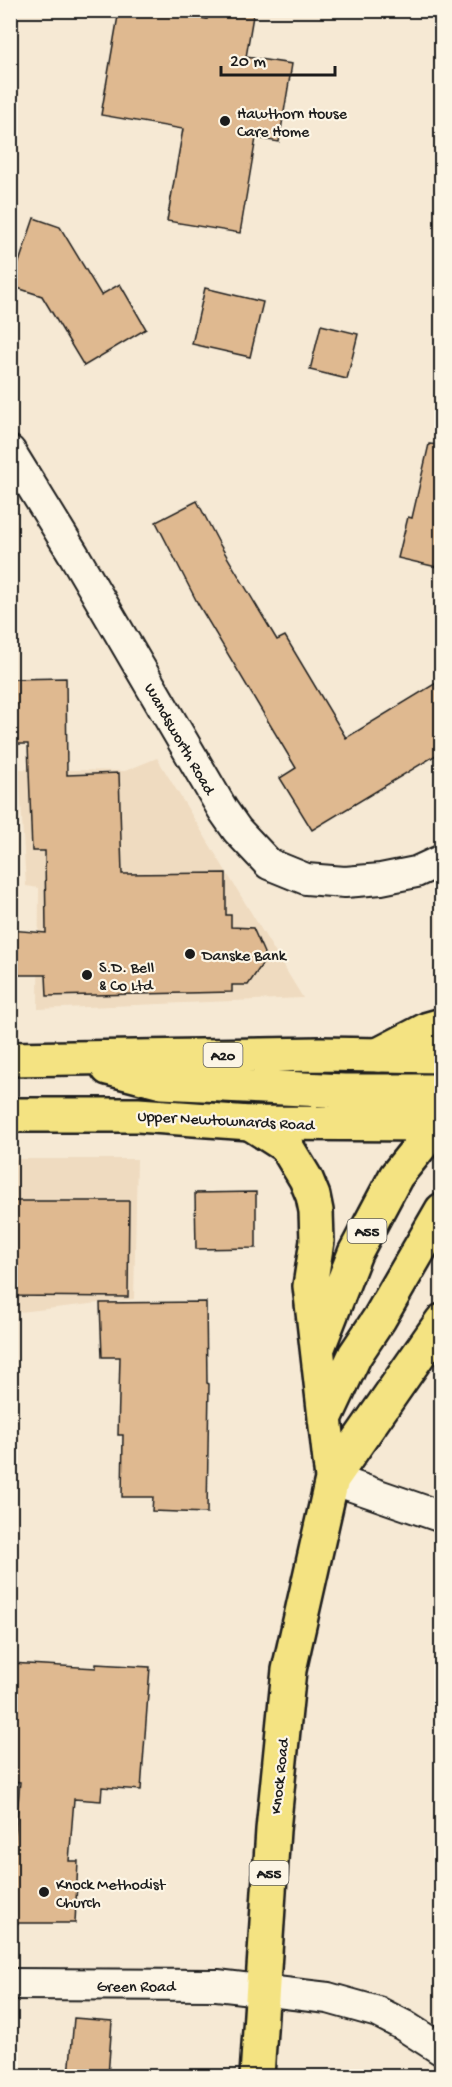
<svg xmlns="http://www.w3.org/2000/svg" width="452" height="2087" font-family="'Gochi Hand',sans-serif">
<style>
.built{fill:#efdbc0}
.building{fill:#dfb990;stroke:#1c1c1c;stroke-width:1.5}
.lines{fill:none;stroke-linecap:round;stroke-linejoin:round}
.minor-casing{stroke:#1c1c1c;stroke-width:34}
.primary-casing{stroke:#1c1c1c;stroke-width:38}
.trunk-casing{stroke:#1c1c1c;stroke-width:38}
.minor{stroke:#fcf5e5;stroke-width:30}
.primary{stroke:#f4e382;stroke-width:33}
.trunk{stroke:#f4e382;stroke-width:33}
.poi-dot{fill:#1c1c1c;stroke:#fcf5e5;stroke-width:2}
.labels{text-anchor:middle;stroke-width:4.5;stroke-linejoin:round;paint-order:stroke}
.shield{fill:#fcf5e5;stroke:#5f5d58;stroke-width:1.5}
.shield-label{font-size:15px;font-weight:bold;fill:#1c1c1c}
.poi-label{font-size:16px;fill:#1c1c1c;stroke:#fcf5e5;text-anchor:start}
.street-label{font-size:16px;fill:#1c1c1c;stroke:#fcf5e5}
</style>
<rect width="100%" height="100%" fill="#f6e9d4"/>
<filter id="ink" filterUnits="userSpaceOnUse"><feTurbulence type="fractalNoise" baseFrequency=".0167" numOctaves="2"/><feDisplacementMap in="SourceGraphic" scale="12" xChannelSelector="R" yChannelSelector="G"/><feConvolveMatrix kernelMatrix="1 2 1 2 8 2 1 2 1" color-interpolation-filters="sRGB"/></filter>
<g filter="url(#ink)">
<path class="built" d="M157 758 303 998 38 1009 39 888 26 886 19 769 125 771Z
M10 1159H137L134 1299 11 1313Z"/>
<path class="building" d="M119 10H157L207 19 208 10H254L246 57 292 64 279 142 256 138 240 233 167 221 183 129 101 115Z
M34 218 60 227 101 295 120 284 146 329 84 366 42 296 11 286Z
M205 288 263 302 250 357 192 344Z
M321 325 358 334 347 379 310 370Z
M429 444 441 445V568L398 558 408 517 412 518Z
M197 501 220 545 277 640 285 636 346 738 441 680V752L312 830 280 778 296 768 198 604 156 522Z
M66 678 67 775 119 773 122 874 226 873V915H231V927L253 928 264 953 263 963 248 985H232V992L47 996 46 975H10V930L46 933 45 851H32L28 744H10V679Z
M256 1192V1248L196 1249 195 1193Z
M10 1201H129L128 1297 10 1296Z
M206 1302 207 1383 209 1384 207 1513 152 1511 153 1497H122L123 1435H118L120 1357H102L100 1303Z
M10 1663 96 1668V1664L150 1667 141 1790 102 1787 101 1801 74 1799 69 1861H78L75 1923H10V1848H14L20 1782 10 1781Z
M74 2018 112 2021 108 2076H69Z"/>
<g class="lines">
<g class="minor-casing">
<path id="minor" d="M10 451 74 555 223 810 237 830 269 864 306 879 345 882 381 879 416 872 442 860
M332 1479 442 1517
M10 1984 217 1985 328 1998 378 2012 403 2025 442 2050"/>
</g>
<g class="primary-casing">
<path id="primary" d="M10 1059 320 1054 442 1056
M108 1068 162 1082 344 1091H442
M10 1115H138L250 1123 438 1124"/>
</g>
<g class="trunk-casing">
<path id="trunk" d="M378 1055 428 1029 442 1025
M250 1123 286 1146 306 1179 313 1196 316 1211 317 1241 310 1286 332 1479 289 1670 273 1830 257 2076
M319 1345 355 1253 396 1176 442 1119
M325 1419 355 1355 379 1319 442 1210
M332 1479 442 1321"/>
</g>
<use href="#minor" class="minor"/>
<use href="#primary" class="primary"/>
<use href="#trunk" class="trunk"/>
</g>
</g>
<g class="poi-dot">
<circle cx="225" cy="121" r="6"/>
<circle cx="190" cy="954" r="6"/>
<circle cx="87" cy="975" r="6"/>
<circle cx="44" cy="1892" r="6"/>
</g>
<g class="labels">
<g class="shield">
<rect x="203.5" y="1043" width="39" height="24" rx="4.5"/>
<rect x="347.5" y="1219" width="39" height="24" rx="4.5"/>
<rect x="249.5" y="1861" width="39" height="24" rx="4.5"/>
</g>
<g class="shield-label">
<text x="223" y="1060">A20</text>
<text x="367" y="1236">A55</text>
<text x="269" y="1878">A55</text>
</g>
<g class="poi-label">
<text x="237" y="118">Hawthorn House<tspan x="237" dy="18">Care Home</tspan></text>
<text x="202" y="960">Danske Bank</text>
<text x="99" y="972">S.D. Bell<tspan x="99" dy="18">&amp; Co Ltd</tspan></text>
<text x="56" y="1889">Knock Methodist<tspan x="56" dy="18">Church</tspan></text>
</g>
<g class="street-label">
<text transform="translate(181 738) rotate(60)" y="6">Wandsworth Road</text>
<text transform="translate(226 1119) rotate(3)" y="6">Upper Newtownards Road</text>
<text transform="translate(278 1776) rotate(-84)" y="6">Knock Road</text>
<text x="136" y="1991">Green Road</text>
</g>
</g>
<rect width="452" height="2087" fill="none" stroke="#fcf5e5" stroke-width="36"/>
<rect x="18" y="18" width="416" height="2051" fill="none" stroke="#1c1c1c" stroke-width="2" filter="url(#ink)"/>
<path d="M221 66v9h114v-9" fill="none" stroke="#1c1c1c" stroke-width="3"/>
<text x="230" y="66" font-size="18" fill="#1c1c1c" stroke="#fcf5e5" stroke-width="4.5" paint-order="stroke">20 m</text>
</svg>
